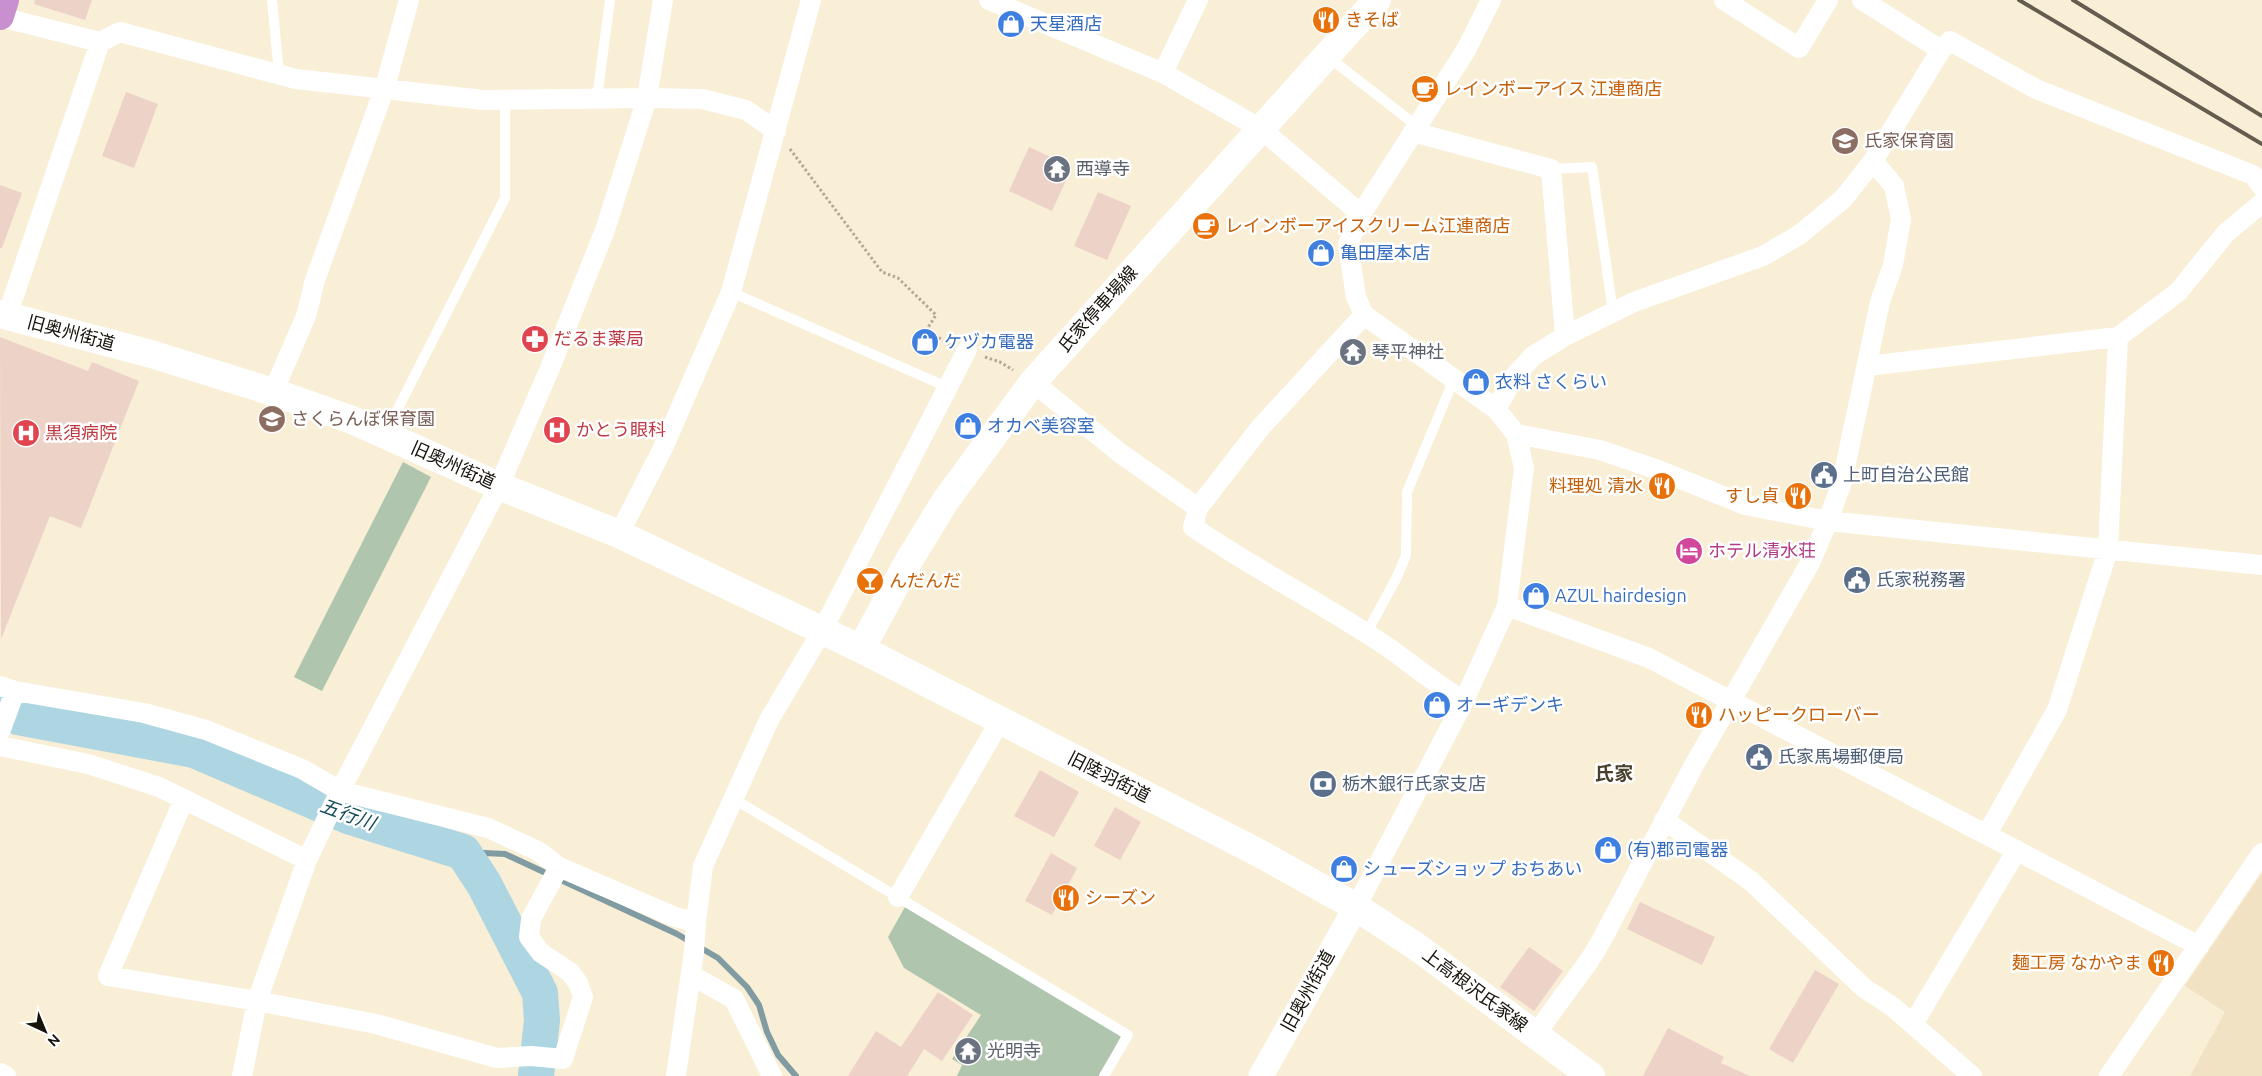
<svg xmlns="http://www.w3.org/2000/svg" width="2262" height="1076" font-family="Ubuntu,'Noto Sans JP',sans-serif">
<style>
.built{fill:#f1e2c3}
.green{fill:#afc5ad}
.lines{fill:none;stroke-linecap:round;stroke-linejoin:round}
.stream{stroke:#819ba2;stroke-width:6}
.river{stroke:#aed5e2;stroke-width:36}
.building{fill:#edd2c8}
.path{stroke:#b2a996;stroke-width:3;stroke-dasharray:2.5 2.5;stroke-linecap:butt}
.service{stroke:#fff;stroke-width:10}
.minor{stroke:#fff;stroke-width:20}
.tertiary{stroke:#fff;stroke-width:25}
.secondary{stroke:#fff;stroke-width:28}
.trunk{stroke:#c890ce;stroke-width:28}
.rail{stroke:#635c4f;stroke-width:4}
.labels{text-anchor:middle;stroke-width:5;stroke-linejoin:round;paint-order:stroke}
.food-label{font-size:18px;fill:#c56008;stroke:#fff;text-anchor:start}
.shop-label{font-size:18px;fill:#366cbe;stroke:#fff;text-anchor:start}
.education-label{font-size:18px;fill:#785e54;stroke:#fff;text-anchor:start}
.worship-label{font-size:18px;fill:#5b616d;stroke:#fff;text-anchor:start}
.street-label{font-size:18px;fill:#17130b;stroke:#fff}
.health-label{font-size:18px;fill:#be3a42;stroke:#fff;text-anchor:start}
.service-label{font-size:18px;fill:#4e5e75;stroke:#fff;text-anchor:start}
.hotel-label{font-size:18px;fill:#b23c85;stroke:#fff;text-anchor:start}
.neighbourhood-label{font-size:19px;font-weight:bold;fill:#49402d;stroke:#fff}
.water-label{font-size:19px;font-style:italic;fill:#144a59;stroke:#fff}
</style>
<rect width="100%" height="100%" fill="#f9eed6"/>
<path class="built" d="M2262 873V1076H2190L2225 1012 2185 986Z"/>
<path class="green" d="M403 462 431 477 322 691 294 677Z
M905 907 1121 1036 1100 1076H957L962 1065 952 1059 981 1015 904 968 888 937Z"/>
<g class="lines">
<path class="stream" d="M463 852 505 854 677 934 718 958 747 987 759 1005 767 1032 778 1055 796 1076"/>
<path class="river" d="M0 709 18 717 194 750 348 816 463 852 484 884 540 993 542 1020 536 1076"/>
</g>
<path class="building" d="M35 0H92L85 20 34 4Z
M126 92 158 104 134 168 102 156Z
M1029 147 1072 167 1052 211 1009 191Z
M0 185 22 193 2 248H0Z
M1098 192 1131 206 1107 260 1074 246Z
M0 337 88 371 92 362 139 381 81 528 50 516 1 639Z
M1040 770 1079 792 1054 837 1014 816Z
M1115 807 1141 822 1120 860 1094 846Z
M1051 853 1077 868 1052 915 1025 901Z
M1640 902 1715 937 1702 965 1627 929Z
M1529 947 1563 971 1534 1011 1500 987Z
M1815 970 1839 984 1793 1063 1769 1049Z
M938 992 973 1015 942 1061 924 1049 907 1076H848L876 1031 901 1047Z
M1668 1028 1724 1057 1721 1063 1750 1076H1643Z"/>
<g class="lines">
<path class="path" d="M790 149 882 272 898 278 936 315 927 329 949 345
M985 357 1000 362 1013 370"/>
<path class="service" d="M272 0 279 74
M1327 56 1417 126
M597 98 610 0
M1551 169 1592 167 1613 312
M731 292 947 387
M385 434 505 198V99
M1366 634 1397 577 1406 555 1407 492 1454 379
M734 799 1128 1035 1104 1076"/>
<path class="minor" d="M989 0 1163 73 1261 129 1361 214
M1724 0 1799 48 1828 0
M0 17 100 42 120 32 296 79 483 100 647 98 702 99 746 110 776 131
M1941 50 1950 41 2036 89 2253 175 2262 187
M1163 73 1198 0
M1413 132 1551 169 1565 336
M1364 315 1260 428 1198 508 1193 527C1257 571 1326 605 1389 648 1414 666 1437 685 1464 701
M7 316 100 42
M1867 366 2118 337 2178 292 2226 233 2262 203
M1033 382 1120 453 1198 508
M273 392 306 316 315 280 385 87 409 0
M1496 409 1514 377 1533 356 1565 336 1634 302 1763 256 1799 235 1843 199 1873 161 1941 50 1862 0
M1516 434 1600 450 1661 471 1745 505 1828 521 2262 565
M619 534 663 448 731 292 811 0
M1507 606 1649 658 2199 946
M0 686 15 691 144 713 206 730 302 769 340 791 488 828 538 851 559 867 675 917 696 922
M0 732 15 691
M0 746 88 764 159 787 307 860 257 1001 242 1076
M184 799 108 976 257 1001 376 1024 497 1058 531 1056 563 1059 583 997 578 983 570 972 541 953 529 937 531 919 559 867
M1664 820 1751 881 1864 988 1893 1007 1972 1076
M1987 834 2057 710 2108 550 2118 337
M307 860 340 791 499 486 550 368 605 230 647 98 663 0
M898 897 1000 721
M1356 907 1464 701 1507 606 1524 468 1516 434 1496 409 1364 315 1356 297 1348 244 1361 214 1466 50 1491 0
M691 975 734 999 772 1076
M1913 1024 2017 850
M1535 1035 1589 961 1600 943 1693 767 1810 563 1828 521 1842 482 1880 302 1893 265 1901 219 1894 186 1873 161
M0 1073 6 1076
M676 1076 694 952 696 922 703 866 769 720 822 631 967 350
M2109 1076 2262 853"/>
<path class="tertiary" d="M1261 1076 1356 907"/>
<path class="secondary" d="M0 314 151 354 273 392 352 420 499 486 619 534 861 649 1257 852 1356 907 1417 947 1591 1076
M861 649 908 562 946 500 1033 382 1377 0"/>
<path class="trunk" d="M0 16 5 0"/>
<path class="rail" d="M2019 0 2262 144
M2073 0 2262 116"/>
</g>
<defs>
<g id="restaurant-disc" transform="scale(1.4375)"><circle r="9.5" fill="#e8710a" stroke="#fff"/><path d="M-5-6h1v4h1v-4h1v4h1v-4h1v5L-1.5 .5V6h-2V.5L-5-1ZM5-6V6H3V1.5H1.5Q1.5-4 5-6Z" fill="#fff"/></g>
<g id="shop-disc" transform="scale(1.4375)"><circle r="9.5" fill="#3f7fe0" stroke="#fff"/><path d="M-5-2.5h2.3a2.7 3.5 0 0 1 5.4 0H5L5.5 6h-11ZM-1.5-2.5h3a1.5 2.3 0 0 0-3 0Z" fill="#fff"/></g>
<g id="cafe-disc" transform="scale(1.4375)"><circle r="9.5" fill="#e8710a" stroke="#fff"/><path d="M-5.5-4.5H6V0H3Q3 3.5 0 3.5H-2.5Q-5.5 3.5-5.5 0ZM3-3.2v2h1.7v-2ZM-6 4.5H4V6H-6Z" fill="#fff"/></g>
<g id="school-disc" transform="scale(1.4375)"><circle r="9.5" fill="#8d6e63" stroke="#fff"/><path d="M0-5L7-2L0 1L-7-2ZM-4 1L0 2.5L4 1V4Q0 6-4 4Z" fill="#fff"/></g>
<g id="temple-disc" transform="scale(1.4375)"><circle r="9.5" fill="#6b7280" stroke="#fff"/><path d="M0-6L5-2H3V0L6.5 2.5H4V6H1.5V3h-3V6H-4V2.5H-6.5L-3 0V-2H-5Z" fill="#fff"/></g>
<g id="pharmacy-disc" transform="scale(1.4375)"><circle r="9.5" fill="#e0444e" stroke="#fff"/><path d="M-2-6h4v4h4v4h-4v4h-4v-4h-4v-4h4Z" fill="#fff"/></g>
<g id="hospital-disc" transform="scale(1.4375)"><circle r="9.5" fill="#e0444e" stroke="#fff"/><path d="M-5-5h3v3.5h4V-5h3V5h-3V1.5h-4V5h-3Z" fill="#fff"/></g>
<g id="civic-disc" transform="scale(1.4375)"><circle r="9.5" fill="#5c6f8a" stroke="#fff"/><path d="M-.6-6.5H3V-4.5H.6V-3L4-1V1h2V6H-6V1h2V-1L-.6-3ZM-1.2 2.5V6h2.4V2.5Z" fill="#fff"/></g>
<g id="hotel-disc" transform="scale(1.4375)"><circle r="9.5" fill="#d1479c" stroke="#fff"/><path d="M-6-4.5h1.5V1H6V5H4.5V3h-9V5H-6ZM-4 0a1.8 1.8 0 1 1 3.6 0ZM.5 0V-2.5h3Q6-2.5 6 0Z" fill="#fff"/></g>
<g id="bar-disc" transform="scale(1.4375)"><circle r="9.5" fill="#e8710a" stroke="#fff"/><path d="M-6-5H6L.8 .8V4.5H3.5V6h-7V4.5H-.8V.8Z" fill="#fff"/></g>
<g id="bank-disc" transform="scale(1.4375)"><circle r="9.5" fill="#5c6f8a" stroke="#fff"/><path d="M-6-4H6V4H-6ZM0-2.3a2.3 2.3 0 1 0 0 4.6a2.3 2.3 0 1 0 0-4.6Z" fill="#fff"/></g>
</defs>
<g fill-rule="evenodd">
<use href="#restaurant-disc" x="1326" y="20"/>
<use href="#shop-disc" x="1011" y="24"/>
<use href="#cafe-disc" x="1425" y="89"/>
<use href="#school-disc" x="1845" y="141"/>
<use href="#temple-disc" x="1057" y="169"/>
<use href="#cafe-disc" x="1206" y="226"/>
<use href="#shop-disc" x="1321" y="253"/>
<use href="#pharmacy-disc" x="535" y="339"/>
<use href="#shop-disc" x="925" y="342"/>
<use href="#temple-disc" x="1353" y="352"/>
<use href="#shop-disc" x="1476" y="382"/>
<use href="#school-disc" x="272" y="419"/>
<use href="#shop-disc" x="968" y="426"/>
<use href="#hospital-disc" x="557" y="430"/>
<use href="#hospital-disc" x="26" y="433"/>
<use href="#civic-disc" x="1824" y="475"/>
<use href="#restaurant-disc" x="1662" y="486"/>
<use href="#restaurant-disc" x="1798" y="496"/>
<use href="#hotel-disc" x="1689" y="551"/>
<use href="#civic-disc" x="1857" y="580"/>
<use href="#bar-disc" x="870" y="581"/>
<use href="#shop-disc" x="1536" y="596"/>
<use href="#shop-disc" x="1437" y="705"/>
<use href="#restaurant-disc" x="1699" y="715"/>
<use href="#civic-disc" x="1759" y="757"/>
<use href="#bank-disc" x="1323" y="784"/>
<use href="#shop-disc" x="1608" y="850"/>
<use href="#shop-disc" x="1344" y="869"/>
<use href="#restaurant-disc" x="1066" y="898"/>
<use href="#restaurant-disc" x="2161" y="963"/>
<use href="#temple-disc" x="968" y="1051"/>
</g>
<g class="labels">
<g class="food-label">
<text x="1345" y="26">きそば</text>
<text x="1444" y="95">レインボーアイス 江連商店</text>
<text x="1225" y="232">レインボーアイスクリーム江連商店</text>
<text x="1643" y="492" text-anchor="end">料理処 清水</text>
<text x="1779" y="502" text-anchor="end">すし貞</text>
<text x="889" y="587">んだんだ</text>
<text x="1718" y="721">ハッピークローバー</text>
<text x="1085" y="904">シーズン</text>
<text x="2142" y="969" text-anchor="end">麺工房 なかやま</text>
</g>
<g class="shop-label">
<text x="1030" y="30">天星酒店</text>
<text x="1340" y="259">亀田屋本店</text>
<text x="944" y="348">ケヅカ電器</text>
<text x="1495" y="388">衣料 さくらい</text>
<text x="987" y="432">オカベ美容室</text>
<text x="1555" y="602">AZUL hairdesign</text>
<text x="1456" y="711">オーギデンキ</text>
<text x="1627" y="856">(有)郡司電器</text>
<text x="1363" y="875">シューズショップ おちあい</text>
</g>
<g class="education-label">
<text x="1864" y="147">氏家保育園</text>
<text x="291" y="425">さくらんぼ保育園</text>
</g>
<g class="worship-label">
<text x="1076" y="175">西導寺</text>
<text x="1372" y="358">琴平神社</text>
<text x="987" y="1057">光明寺</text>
</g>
<g class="street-label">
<text transform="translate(1098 309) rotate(-48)" y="6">氏家停車場線</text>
<text transform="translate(71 333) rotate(15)" y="6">旧奥州街道</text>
<text transform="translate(453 465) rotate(24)" y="6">旧奥州街道</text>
<text transform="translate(1109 777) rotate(27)" y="6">旧陸羽街道</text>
<text transform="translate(1475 990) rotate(37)" y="6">上高根沢氏家線</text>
<text transform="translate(1308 991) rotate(-61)" y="6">旧奥州街道</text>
</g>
<g class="health-label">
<text x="554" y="345">だるま薬局</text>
<text x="576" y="436">かとう眼科</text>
<text x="45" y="439">黒須病院</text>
</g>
<g class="service-label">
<text x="1843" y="481">上町自治公民館</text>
<text x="1876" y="586">氏家税務署</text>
<text x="1778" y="763">氏家馬場郵便局</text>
<text x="1342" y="790">栃木銀行氏家支店</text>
</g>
<g class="hotel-label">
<text x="1708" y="557">ホテル清水荘</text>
</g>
<g class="neighbourhood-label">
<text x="1614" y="780">氏家</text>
</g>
<g class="water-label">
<text transform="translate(348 814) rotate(20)" y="7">五行川</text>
</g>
</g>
<g transform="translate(45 1031) rotate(136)" stroke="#ffffff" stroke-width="4" paint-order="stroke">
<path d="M0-4L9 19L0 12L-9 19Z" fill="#17130b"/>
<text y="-8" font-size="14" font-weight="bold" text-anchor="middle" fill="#17130b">N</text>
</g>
</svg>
